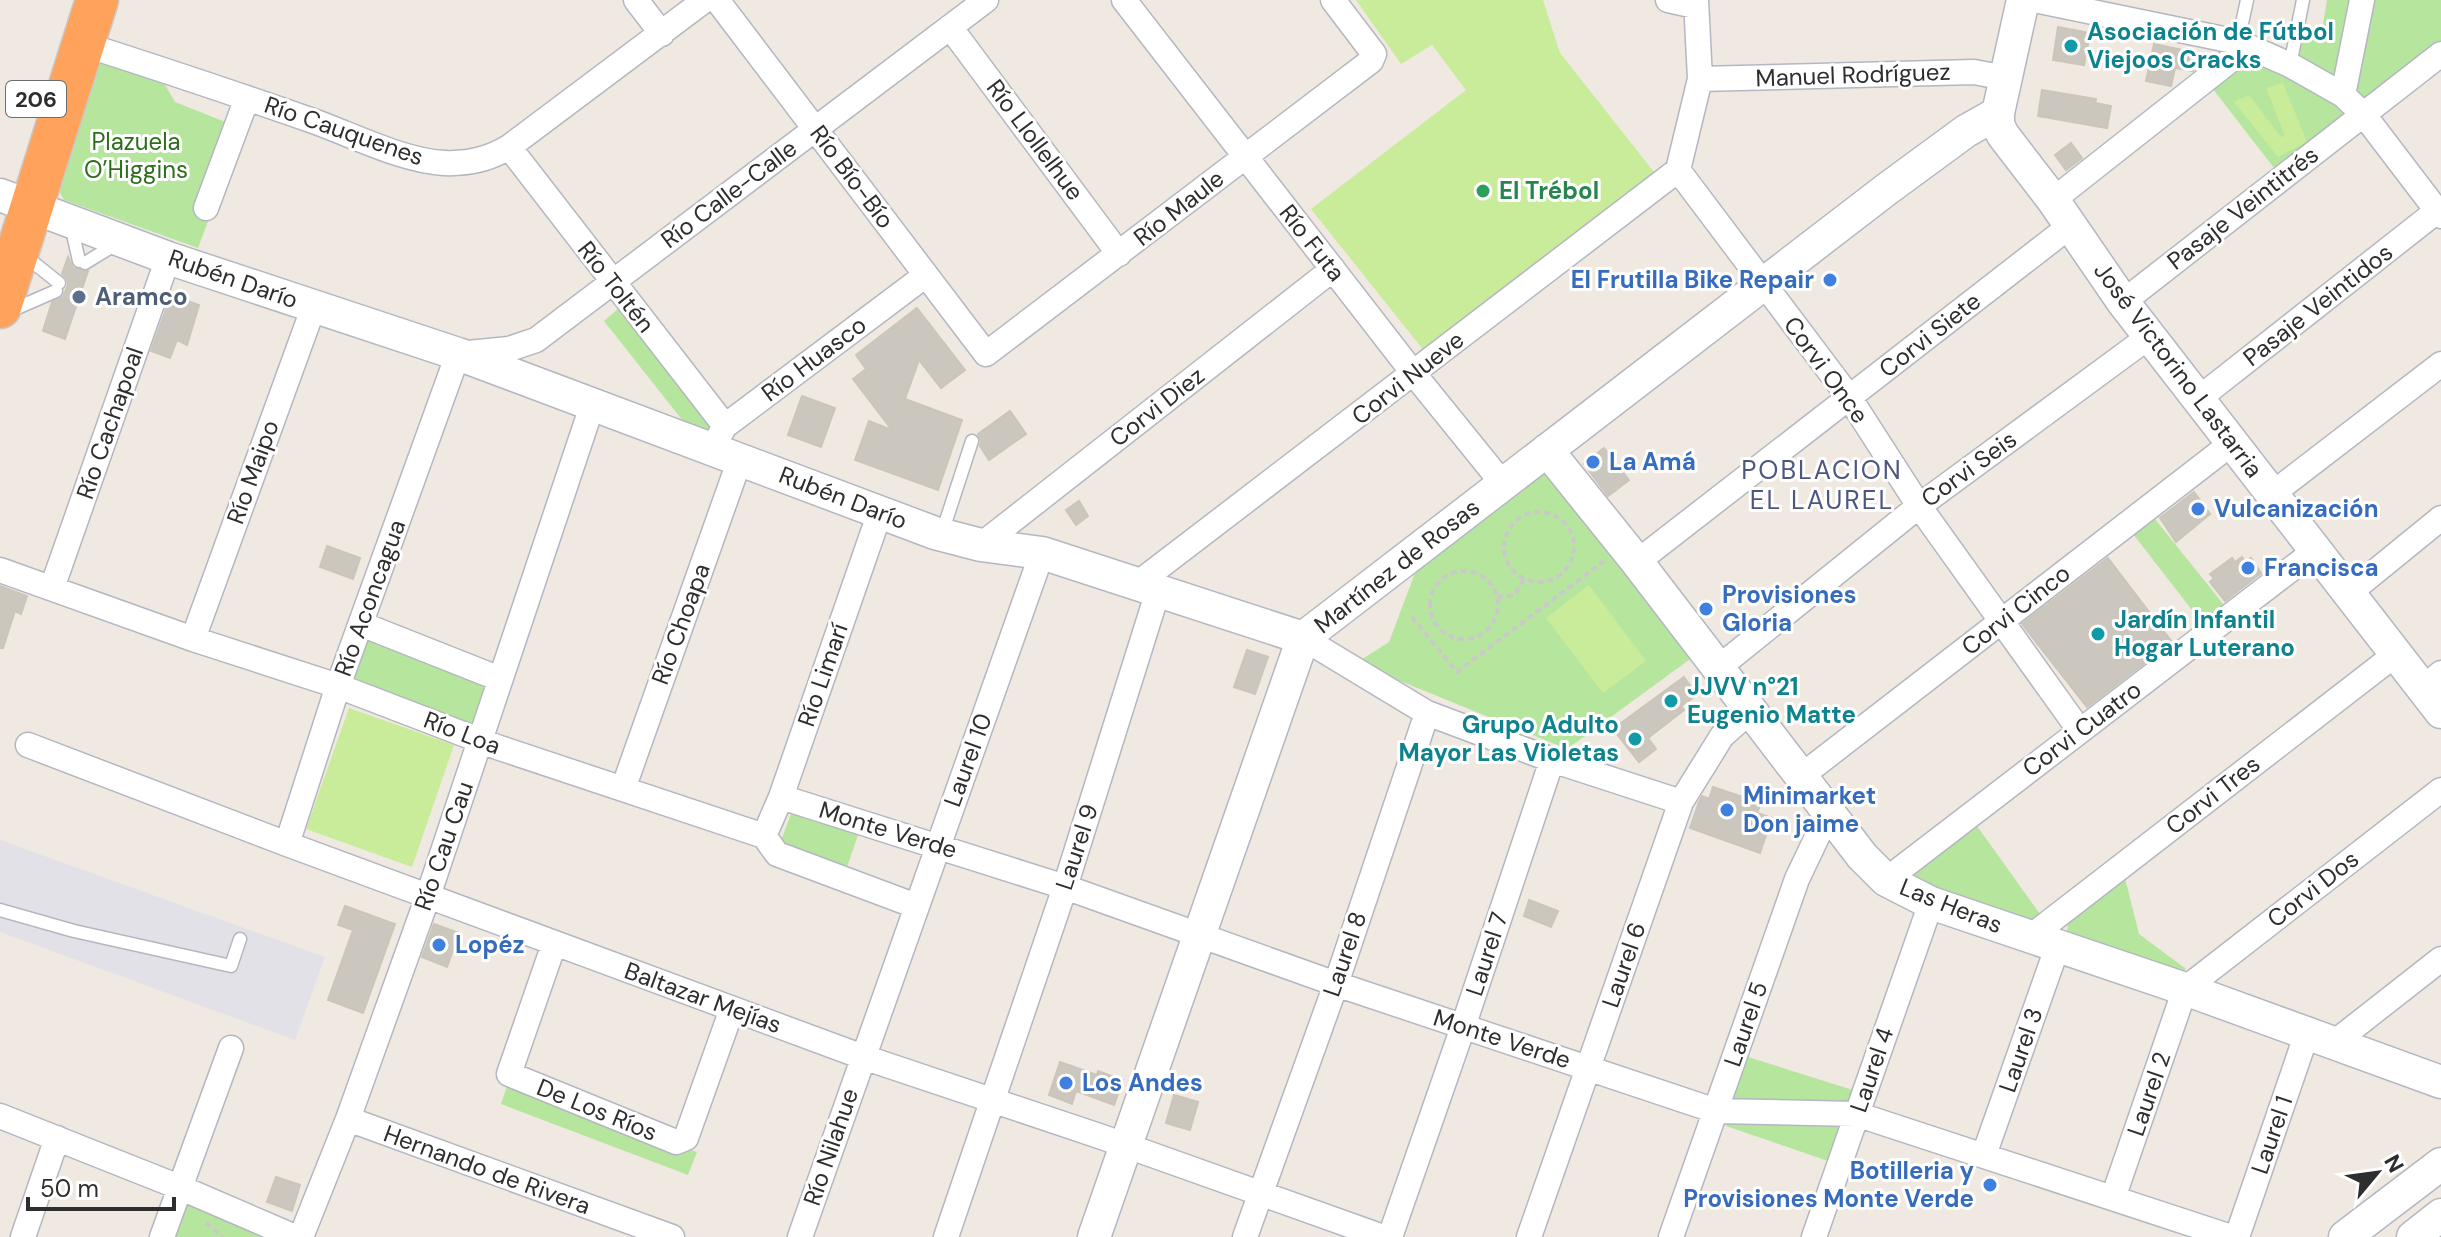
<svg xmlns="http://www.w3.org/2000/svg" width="2441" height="1237" font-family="'DM Sans',sans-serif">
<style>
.industrial{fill:#e3e1e8}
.green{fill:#b6e59e}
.pitch{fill:#c9ec9a}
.building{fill:#cbc7bf;stroke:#cbc5ba;stroke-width:2}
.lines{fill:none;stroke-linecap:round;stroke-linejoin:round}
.lane-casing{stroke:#b4b7c1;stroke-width:15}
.street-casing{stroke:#b4b7c1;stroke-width:27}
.secondary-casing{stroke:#b4b7c1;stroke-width:35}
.highway-casing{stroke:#c9c9c9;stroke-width:45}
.path{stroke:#c9c9c9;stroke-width:4;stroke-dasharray:6 4;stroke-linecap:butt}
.lane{stroke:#fff;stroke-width:12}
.street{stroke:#fff;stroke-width:24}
.secondary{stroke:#fff;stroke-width:32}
.highway{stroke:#ffa35c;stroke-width:42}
.culture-dot{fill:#0f9aa8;stroke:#fff;stroke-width:3}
.leisure-dot{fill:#2e9e5b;stroke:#fff;stroke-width:3}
.shop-dot{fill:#3f7fe0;stroke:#fff;stroke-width:3}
.service-dot{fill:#5c6f8a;stroke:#fff;stroke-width:3}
.labels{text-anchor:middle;stroke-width:6;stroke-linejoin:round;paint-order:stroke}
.shield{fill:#fff;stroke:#6d6d6d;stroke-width:2}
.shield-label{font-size:22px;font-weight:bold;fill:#2e2e2e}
.culture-label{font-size:24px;font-weight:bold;fill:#0d838f;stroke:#fff;text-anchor:start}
.street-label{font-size:24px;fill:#2e2e2e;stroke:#fff}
.park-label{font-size:24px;fill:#2c6e1b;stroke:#fff}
.leisure-label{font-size:24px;font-weight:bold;fill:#27864d;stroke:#fff;text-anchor:start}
.shop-label{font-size:24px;font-weight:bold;fill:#366cbe;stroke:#fff;text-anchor:start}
.service-label{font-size:24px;font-weight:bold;fill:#4e5e75;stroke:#fff;text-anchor:start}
.neighbourhood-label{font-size:26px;letter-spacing:2px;fill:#4d5680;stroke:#fff}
</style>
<rect width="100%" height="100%" fill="#efe9e1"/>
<path class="industrial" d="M0 840 325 957 295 1040 0 932Z"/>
<path class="green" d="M2327 0H2353L2339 71 2331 77 2299 56 2305 33 2318 35 2322 30Z
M2373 0H2441V46L2366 102 2355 90Z
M2248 55 2268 61 2344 110 2343 123 2278 173 2209 84Z
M108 56 160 76 175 102 228 123 210 216 198 248 64 200 55 184 92 65Z
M624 304 718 424 698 440 604 321Z
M1546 473 1693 657 1567 749 1356 663 1389 642 1415 573Z
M2151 514 2224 605 2202 623 2130 530Z
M368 623 494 669 472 728 347 682Z
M792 811 858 835 845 873 779 846Z
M1972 819 2042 917 2032 925 1909 879 1910 867Z
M2124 874 2139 934 2186 969 2176 980 2066 937 2069 919Z
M1745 1056 1859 1092 1848 1106 1730 1100Z
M509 1080 697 1152 688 1175 501 1104Z
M1730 1118 1842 1120 1828 1161 1726 1126Z
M185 1200 271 1237H170Z"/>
<path class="pitch" d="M1356 0H1543L1560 53 1654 172 1425 352 1311 209 1466 90 1432 45 1401 64Z
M2283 83 2307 142 2278 157 2234 102 2249 95 2281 137 2285 136 2266 88Z
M1589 585 1646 661 1603 693 1546 618Z
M349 708 454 745 412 867 306 829Z"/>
<path class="building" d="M2058 27 2090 33 2084 65 2053 60Z
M2154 44 2197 53 2193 71 2175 68 2171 86 2146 81Z
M2042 90 2096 99 2095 103 2111 106 2107 128 2038 116Z
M2071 143 2082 158 2066 170 2055 155Z
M68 257 73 268 88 271 65 339 43 331 52 302 63 297 68 285 67 279 62 274Z
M171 295 199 305 187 345 177 340 170 358 151 351Z
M917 308 965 370 941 388 919 360 905 399 962 420 938 490 855 460 869 421 892 430 853 379 866 369 856 355Z
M802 396 835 408 821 447 788 435Z
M1010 411 1026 434 989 460 980 446 981 440 978 434Z
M1604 448 1629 480 1608 496 1584 464Z
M2194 492 2210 514 2176 542 2160 518Z
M1079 501 1088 516 1076 525 1066 510Z
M327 546 360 558 353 579 320 567Z
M2242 557 2245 562 2251 558 2261 573 2225 601 2210 582 2214 578 2210 574 2232 558 2235 562Z
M2108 558 2172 642 2087 707 2022 624Z
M0 586 27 596 21 614 15 611 3 648H0Z
M1247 650 1268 657 1255 694 1234 687Z
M1684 677 1697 695 1681 706 1684 710 1648 738 1656 749 1639 762 1613 729Z
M1713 787 1761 803 1757 813 1772 818 1760 853 1690 828 1699 802 1702 796 1709 799Z
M1529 900 1558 911 1551 927 1524 916Z
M345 906 395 924 363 1013 328 1000 353 930 338 925Z
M434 924 459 933 447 967 422 957Z
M1060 1062 1097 1075 1098 1071 1123 1080 1114 1105 1076 1091 1072 1104 1049 1095Z
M1174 1095 1198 1102 1190 1130 1166 1123Z
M276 1177 300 1185 292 1211 267 1202Z"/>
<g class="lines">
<g class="lane-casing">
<path id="lane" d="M2238 42 2247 0
M2290 65 2303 0
M71 225 79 261
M24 255 59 283
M85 263 116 244
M10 311 56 291
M942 533 972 441
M0 910 74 931 231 966 240 939"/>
</g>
<g class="street-casing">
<path id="street" d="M636 0 662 34
M717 0 986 354 1371 61 1374 54 1333 0
M1124 0 1414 374 1503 484
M1668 0 1695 6
M2034 0 2238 42 2290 65 2343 95 2364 115 2441 216
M950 27 1119 254
M83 44C161 69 239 95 316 122 354 136 404 161 444 163 467 164 490 159 509 147L705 0
M1700 79 1974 72 2006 78
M2343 95 2362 0
M509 147 725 426
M1678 170 1849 397 1919 506 2080 731
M1678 170 1700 79 1696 0
M2053 200 2237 55 2238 42
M206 208 247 98
M2123 302 2441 54
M2198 399 2437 211
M718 438 725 426 926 275
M2272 494 2441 364
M981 545 1333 269
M1637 562 2070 226
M0 570 193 639 338 686 497 747 764 836 777 854 916 906
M1137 584 1678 170
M52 588 168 258
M2349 593 2441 518
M361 624 500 679
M1303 638 1427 713 1552 760 1681 802
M193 639 314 306
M1718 668 1919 506 2150 336
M2423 688 2441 673
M28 745 287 844 863 1057 1102 1137 1383 1237
M1800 777 2232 443
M623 789 740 459
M781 797 1065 887 1336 984 1716 1111 1856 1114 2231 1237
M764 836 781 797 880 512
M287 844 338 686 458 354 509 349 536 340 986 0
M1886 880 2316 550
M2030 937 2396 654
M554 944 509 1074 676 1142 686 1138 732 1009
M2335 1042 2441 959
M0 1116 179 1187 295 1237
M348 1119 672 1237
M1984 1155 2058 945
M2113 1198 2185 989 2441 790
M23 1237 57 1138
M162 1237 231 1048
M301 1237 348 1119 428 896 592 406
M800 1237 1042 553
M946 1237 1065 887 1158 591
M1245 1237 1336 984 1427 713
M1390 1237 1463 1027 1552 760
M1529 1237 1681 802 1722 736 1750 711
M1671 1237 1797 879 1828 814
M1814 1237 1931 903
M2237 1237 2307 1033"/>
</g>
<g class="secondary-casing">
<path id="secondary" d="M2023 0 1998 113V125L2003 135 2053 200 2123 302 2441 712
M0 195 168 258 458 354 935 533 981 545 1042 553 1303 638
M1547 450 1637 562 1862 856 1886 880 1931 903 2185 989 2441 1082
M1094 1237 1303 638 1887 189 1966 131 1998 113
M2345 1237 2441 1164
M2413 1237 2441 1215"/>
</g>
<g class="highway-casing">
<path id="highway" d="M0 307 97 0"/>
</g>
<path class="path" d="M1504 547a35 35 0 1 1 70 0a35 35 0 1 1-70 0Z
M1430 605a34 34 0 1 1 68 0a34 34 0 1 1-68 0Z
M1497 597 1515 595 1524 579
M1412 617 1457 672 1604 561
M206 1223 223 1237"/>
<use href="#lane" class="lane"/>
<use href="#street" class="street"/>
<use href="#secondary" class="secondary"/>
<use href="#highway" class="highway"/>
</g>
<g class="culture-dot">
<circle cx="2071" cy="46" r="8"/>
<circle cx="2098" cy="634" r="8"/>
<circle cx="1671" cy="701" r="8"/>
<circle cx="1635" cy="739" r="8"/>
</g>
<circle class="leisure-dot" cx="1483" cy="191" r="8"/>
<g class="shop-dot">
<circle cx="1830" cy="280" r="8"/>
<circle cx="1593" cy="462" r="8"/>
<circle cx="2198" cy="509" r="8"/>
<circle cx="2248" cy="568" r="8"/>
<circle cx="1706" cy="609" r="8"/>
<circle cx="1727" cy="810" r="8"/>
<circle cx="439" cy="945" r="8"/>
<circle cx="1066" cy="1083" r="8"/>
<circle cx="1990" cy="1185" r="8"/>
</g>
<circle class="service-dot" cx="79" cy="297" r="8"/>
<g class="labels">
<rect class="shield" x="6" y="81" width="60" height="36" rx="6"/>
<g class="shield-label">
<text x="36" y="107">206</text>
</g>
<g class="culture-label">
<text x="2087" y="40">Asociación de Fútbol<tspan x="2087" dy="28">Viejoos Cracks</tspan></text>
<text x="2114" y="628">Jardín Infantil<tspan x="2114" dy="28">Hogar Luterano</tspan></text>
<text x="1687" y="695">JJVV n°21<tspan x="1687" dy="28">Eugenio Matte</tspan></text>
<text x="1619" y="733" text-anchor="end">Grupo Adulto<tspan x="1619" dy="28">Mayor Las Violetas</tspan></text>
</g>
<g class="street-label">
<text transform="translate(1853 75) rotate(-2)" y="8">Manuel Rodríguez</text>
<text transform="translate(344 131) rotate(19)" y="8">Río Cauquenes</text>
<text transform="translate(1035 140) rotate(53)" y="8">Río Llollelhue</text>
<text transform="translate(852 177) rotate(53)" y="8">Río Bío-Bío</text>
<text transform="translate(729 194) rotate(-37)" y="8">Río Calle-Calle</text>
<text transform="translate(1179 208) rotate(-38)" y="8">Río Maule</text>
<text transform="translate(2243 208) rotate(-38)" y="8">Pasaje Veintitrés</text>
<text transform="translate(1312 243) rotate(52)" y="8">Río Futa</text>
<text transform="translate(233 279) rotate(19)" y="8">Rubén Darío</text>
<text transform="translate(616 287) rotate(52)" y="8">Río Toltén</text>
<text transform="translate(2318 305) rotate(-38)" y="8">Pasaje Veintidos</text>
<text transform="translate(1930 335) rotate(-38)" y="8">Corvi Siete</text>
<text transform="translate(814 359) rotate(-37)" y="8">Río Huasco</text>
<text transform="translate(1826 370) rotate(54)" y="8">Corvi Once</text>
<text transform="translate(2178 370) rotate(53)" y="8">José Victorino Lastarria</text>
<text transform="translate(1408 378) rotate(-38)" y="8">Corvi Nueve</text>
<text transform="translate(1157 407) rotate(-38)" y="8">Corvi Diez</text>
<text transform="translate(110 423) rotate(-71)" y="8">Río Cachapoal</text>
<text transform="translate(1969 469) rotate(-36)" y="8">Corvi Seis</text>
<text transform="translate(253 472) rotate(-70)" y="8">Río Maipo</text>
<text transform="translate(843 498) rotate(21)" y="8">Rubén Darío</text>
<text transform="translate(1397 566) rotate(-38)" y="8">Martínez de Rosas</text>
<text transform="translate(370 598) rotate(-70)" y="8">Río Aconcagua</text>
<text transform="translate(2016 610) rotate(-38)" y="8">Corvi Cinco</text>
<text transform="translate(681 624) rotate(-70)" y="8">Río Choapa</text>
<text transform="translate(823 675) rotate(-71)" y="8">Río Limarí</text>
<text transform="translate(2082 729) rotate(-37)" y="8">Corvi Cuatro</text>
<text transform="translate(462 733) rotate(21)" y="8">Río Loa</text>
<text transform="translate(968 760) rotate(-70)" y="8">Laurel 10</text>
<text transform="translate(2213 795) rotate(-38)" y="8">Corvi Tres</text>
<text transform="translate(888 830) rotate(17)" y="8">Monte Verde</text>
<text transform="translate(444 846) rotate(-71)" y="8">Río Cau Cau</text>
<text transform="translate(1077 847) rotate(-72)" y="8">Laurel 9</text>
<text transform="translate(2313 889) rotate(-38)" y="8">Corvi Dos</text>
<text transform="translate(1951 906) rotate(22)" y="8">Las Heras</text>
<text transform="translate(1345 954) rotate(-71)" y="8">Laurel 8</text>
<text transform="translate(1487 954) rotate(-72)" y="8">Laurel 7</text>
<text transform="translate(1624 965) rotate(-71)" y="8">Laurel 6</text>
<text transform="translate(703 998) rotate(20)" y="8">Baltazar Mejías</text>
<text transform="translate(1746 1024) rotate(-71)" y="8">Laurel 5</text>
<text transform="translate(1502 1039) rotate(18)" y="8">Monte Verde</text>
<text transform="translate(2021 1050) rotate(-71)" y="8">Laurel 3</text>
<text transform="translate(1872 1070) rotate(-71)" y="8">Laurel 4</text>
<text transform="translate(2149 1094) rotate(-71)" y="8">Laurel 2</text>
<text transform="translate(597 1110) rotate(22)" y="8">De Los Ríos</text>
<text transform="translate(2272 1135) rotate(-71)" y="8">Laurel 1</text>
<text transform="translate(831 1147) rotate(-71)" y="8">Río Nilahue</text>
<text transform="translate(487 1170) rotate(20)" y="8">Hernando de Rivera</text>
</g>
<g class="park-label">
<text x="136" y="150">Plazuela<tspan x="136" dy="28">O’Higgins</tspan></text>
</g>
<g class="leisure-label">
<text x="1499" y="199">El Trébol</text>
</g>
<g class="shop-label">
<text x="1814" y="288" text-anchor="end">El Frutilla Bike Repair</text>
<text x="1609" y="470">La Amá</text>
<text x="2214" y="517">Vulcanización</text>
<text x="2264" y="576">Francisca</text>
<text x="1722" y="603">Provisiones<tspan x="1722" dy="28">Gloria</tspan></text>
<text x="1743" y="804">Minimarket<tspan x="1743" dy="28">Don jaime</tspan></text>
<text x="455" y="953">Lopéz</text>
<text x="1082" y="1091">Los Andes</text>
<text x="1974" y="1179" text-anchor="end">Botilleria y<tspan x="1974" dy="28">Provisiones Monte Verde</tspan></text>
</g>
<g class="service-label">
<text x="95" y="305">Aramco</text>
</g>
<g class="neighbourhood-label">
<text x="1822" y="479">POBLACION<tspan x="1822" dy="30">EL LAUREL</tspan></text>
</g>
</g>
<g transform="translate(2377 1173) rotate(61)" stroke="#ffffff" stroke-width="6" paint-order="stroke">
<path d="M0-6L14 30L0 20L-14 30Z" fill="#2e2e2e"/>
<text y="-12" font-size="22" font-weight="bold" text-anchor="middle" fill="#2e2e2e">N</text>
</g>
<path d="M28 1197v12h146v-12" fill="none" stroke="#2e2e2e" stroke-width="4"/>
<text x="40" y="1197" font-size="24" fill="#2e2e2e" stroke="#ffffff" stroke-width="6" paint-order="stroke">50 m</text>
</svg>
